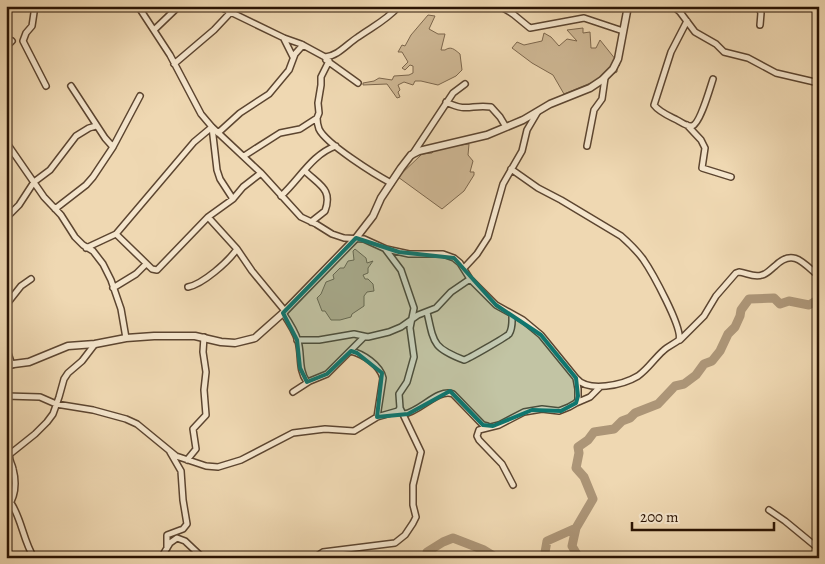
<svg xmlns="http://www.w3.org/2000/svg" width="825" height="564" font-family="Alegreya,serif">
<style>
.green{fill:#ceb794;stroke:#7c664c}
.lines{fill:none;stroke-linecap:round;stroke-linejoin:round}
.river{stroke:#ac9577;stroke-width:9}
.minor-casing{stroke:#5c4530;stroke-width:8}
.tertiary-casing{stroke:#5c4530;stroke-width:9}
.minor{stroke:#f5e6cd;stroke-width:5}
.tertiary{stroke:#f5e6cd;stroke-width:6}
.marked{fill:#0f766e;fill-opacity:0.2;stroke:#0f766e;stroke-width:4;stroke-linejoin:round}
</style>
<rect width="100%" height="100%" fill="#efd8b2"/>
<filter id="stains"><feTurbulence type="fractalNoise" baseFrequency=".004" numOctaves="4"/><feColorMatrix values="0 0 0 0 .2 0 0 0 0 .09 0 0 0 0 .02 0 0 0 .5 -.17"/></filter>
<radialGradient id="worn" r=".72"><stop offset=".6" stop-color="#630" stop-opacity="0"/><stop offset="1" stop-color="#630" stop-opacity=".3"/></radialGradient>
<path class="green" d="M428 15 435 16 429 29 438 34H445L441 50H445C451 46 454 49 460 54L462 70 456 76 438 85 421 81H415L413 85 404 82 398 85 400 90 398 92 400 97 397 98 387 84 363 85V83L374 81 379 78 392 80 394 76 409 75 413 73V66L410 65 405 70 402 68 408 62 402 52H398L402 45 405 46 411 35Z
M583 28V33L590 32 591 48H596L600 40 620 65 617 68V72L564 94 553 75 532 63 512 48 517 42 524 45 542 41 544 33 551 37 559 46 567 39 577 41 567 30Z
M469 144 468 155 473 161 470 172H474V175L464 191 442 209 398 177 422 154 432 153 436 148Z
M355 249 366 258 367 263 373 261 368 268V273L363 275 365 279H368L373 284 374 291 367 292 364 296V306L352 314 351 317 340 320H331L325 311H322L317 298 321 294 326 282 334 279 333 275 340 268H344L348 261 354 260 353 251Z"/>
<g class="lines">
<path class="river" d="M813 6 819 10
M576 528 572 546 579 558
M427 558V552L443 542 453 538 484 550 497 558
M544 558 547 541 576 528 593 499 584 477 576 468 579 453 578 447 588 440 594 432 614 429 622 421 630 418 635 413 658 404 675 386 684 384 696 375 704 364 712 361 720 351 728 334 735 327 740 316 741 310 749 299 774 298 780 304 789 301 809 305 819 299"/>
<g class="minor-casing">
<path id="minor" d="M35 6 32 26 26 33 23 41 46 86
M138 6 170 55 201 114 212 127 261 173 301 217 316 224 332 234 344 238 364 239 386 249 409 254H443L454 258 460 263 470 279 496 305 523 320 541 335 576 378 578 389V400L576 403 569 407 559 411 542 409 524 412 499 425 479 430 477 436 479 440 502 464 513 485
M218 6 284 38 301 44 325 57C338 56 347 44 358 37 372 27 387 20 399 6
M500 6 513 14 530 28 584 18 623 31
M673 6 680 12 695 32 716 44 724 52 748 58 776 73 819 83
M758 6 761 13 760 25
M687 21 671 52 654 105C659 112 669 116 677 120 681 122 687 127 692 126 700 124 710 88 713 79
M154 30 179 6
M284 39 293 57
M6 47 12 41
M326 60 358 83
M174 64 214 30 230 13
M71 86 105 138 113 147
M446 102C468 113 471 104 491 107L500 117 506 127
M317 118C317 121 318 126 319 129 326 144 376 175 391 183
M687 125 701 140 705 148 702 168 731 177
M212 127 217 170 220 179 233 199
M218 133 240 113 269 94 289 70 295 54 303 45
M6 142 44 197 61 215 75 237 83 245 93 251 103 264 111 280 121 309 126 338
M587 146 594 110 602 99 605 78
M412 155 453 93 465 84
M244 156 280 133 300 129 317 118 319 113 318 103 321 85V77L329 61
M511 169 538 188 561 200 621 236C629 243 637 251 643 259 652 272 683 328 679 340 674 344 668 346 663 351 654 359 648 369 638 376 623 385 588 393 576 378
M305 171C319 185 333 189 325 211L311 222
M281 196C299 180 312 154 336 146
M55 209 86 185 93 177 113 147 140 96
M208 217 237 249 252 271 285 311
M6 218 19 205 34 182 50 170 76 136 89 128 96 126
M116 234 152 269 157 270 208 217 233 199 243 187 261 173
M86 248 116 234 194 142 212 127
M464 268 477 254 488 237 503 184 522 151 527 130 537 113
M188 287C203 284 228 262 237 249
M113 288 136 274 146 264
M6 305 21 286 31 279
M427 312C434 344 433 348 464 360 468 359 506 337 509 334 513 328 512 321 512 314
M283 313C289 322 295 331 298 341 302 355 298 370 307 382
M297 340H319L354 334 368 337 389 332 401 327 418 315 436 308 451 292 470 279
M680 340 704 316 716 296 736 273 739 272C747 273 754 278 762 275 767 274 771 269 775 266 791 250 801 260 814 272
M6 347 12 365
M351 351C363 354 380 365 383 378L377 417
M293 392 310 381 327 374 364 337
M6 396 40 397 56 404 93 410 126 419 137 424 176 456 206 466 218 467 241 460 293 433 325 429 354 431 377 417 398 411 400 408 399 394 407 382 414 357 410 328 414 308 401 270 386 250
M576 403 590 397 600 387
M404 414C420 412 438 388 453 394L483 425 487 426
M187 460 196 449 193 429 206 415 204 390 206 372 203 352 204 337
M11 503C22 520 23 540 34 558
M6 510C15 498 17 484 13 469 12 463 8 460 10 454L35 434 47 422 53 414 59 397 64 379 68 373 82 361 95 344
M769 510 785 521 819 549
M167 548V535L183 529 187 524 183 500 181 471 170 452
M161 558 170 543 177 538 185 541 203 558
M314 558 323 552 395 543 405 535 413 523 416 517 413 505V485L421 452 400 408"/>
</g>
<g class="tertiary-casing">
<path id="tertiary" d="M6 365 29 362 68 346 95 344 126 338 154 336H195L221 342 235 343 255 338 283 313 356 238 373 216 381 198 401 168 411 155 419 151 487 135 523 120 550 104 590 88 602 80 613 69 618 59 628 6"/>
</g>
<use href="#minor" class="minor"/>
<use href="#tertiary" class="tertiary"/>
</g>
<path class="marked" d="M356 238 399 252 454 258 496 305 541 335 576 378 578 396 576 403 561 411 532 410 493 426 483 425 450 391 408 414 377 417 382 373 357 353 351 351 327 374 307 382 300 368 297 340 283 313Z"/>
<rect width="825" height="564" fill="none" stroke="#efd8b2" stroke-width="25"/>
<rect x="8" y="8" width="810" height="549" fill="none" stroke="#2b1404" stroke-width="2.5"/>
<rect x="12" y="12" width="800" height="539" fill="none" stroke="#2b1404"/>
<path d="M632 522v8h142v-8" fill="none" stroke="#2b1404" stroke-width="2.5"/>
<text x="640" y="522" font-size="15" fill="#2b1404" stroke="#f5e6cd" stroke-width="4" paint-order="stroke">200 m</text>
<rect width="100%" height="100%" filter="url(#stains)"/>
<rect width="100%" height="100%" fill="url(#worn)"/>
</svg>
